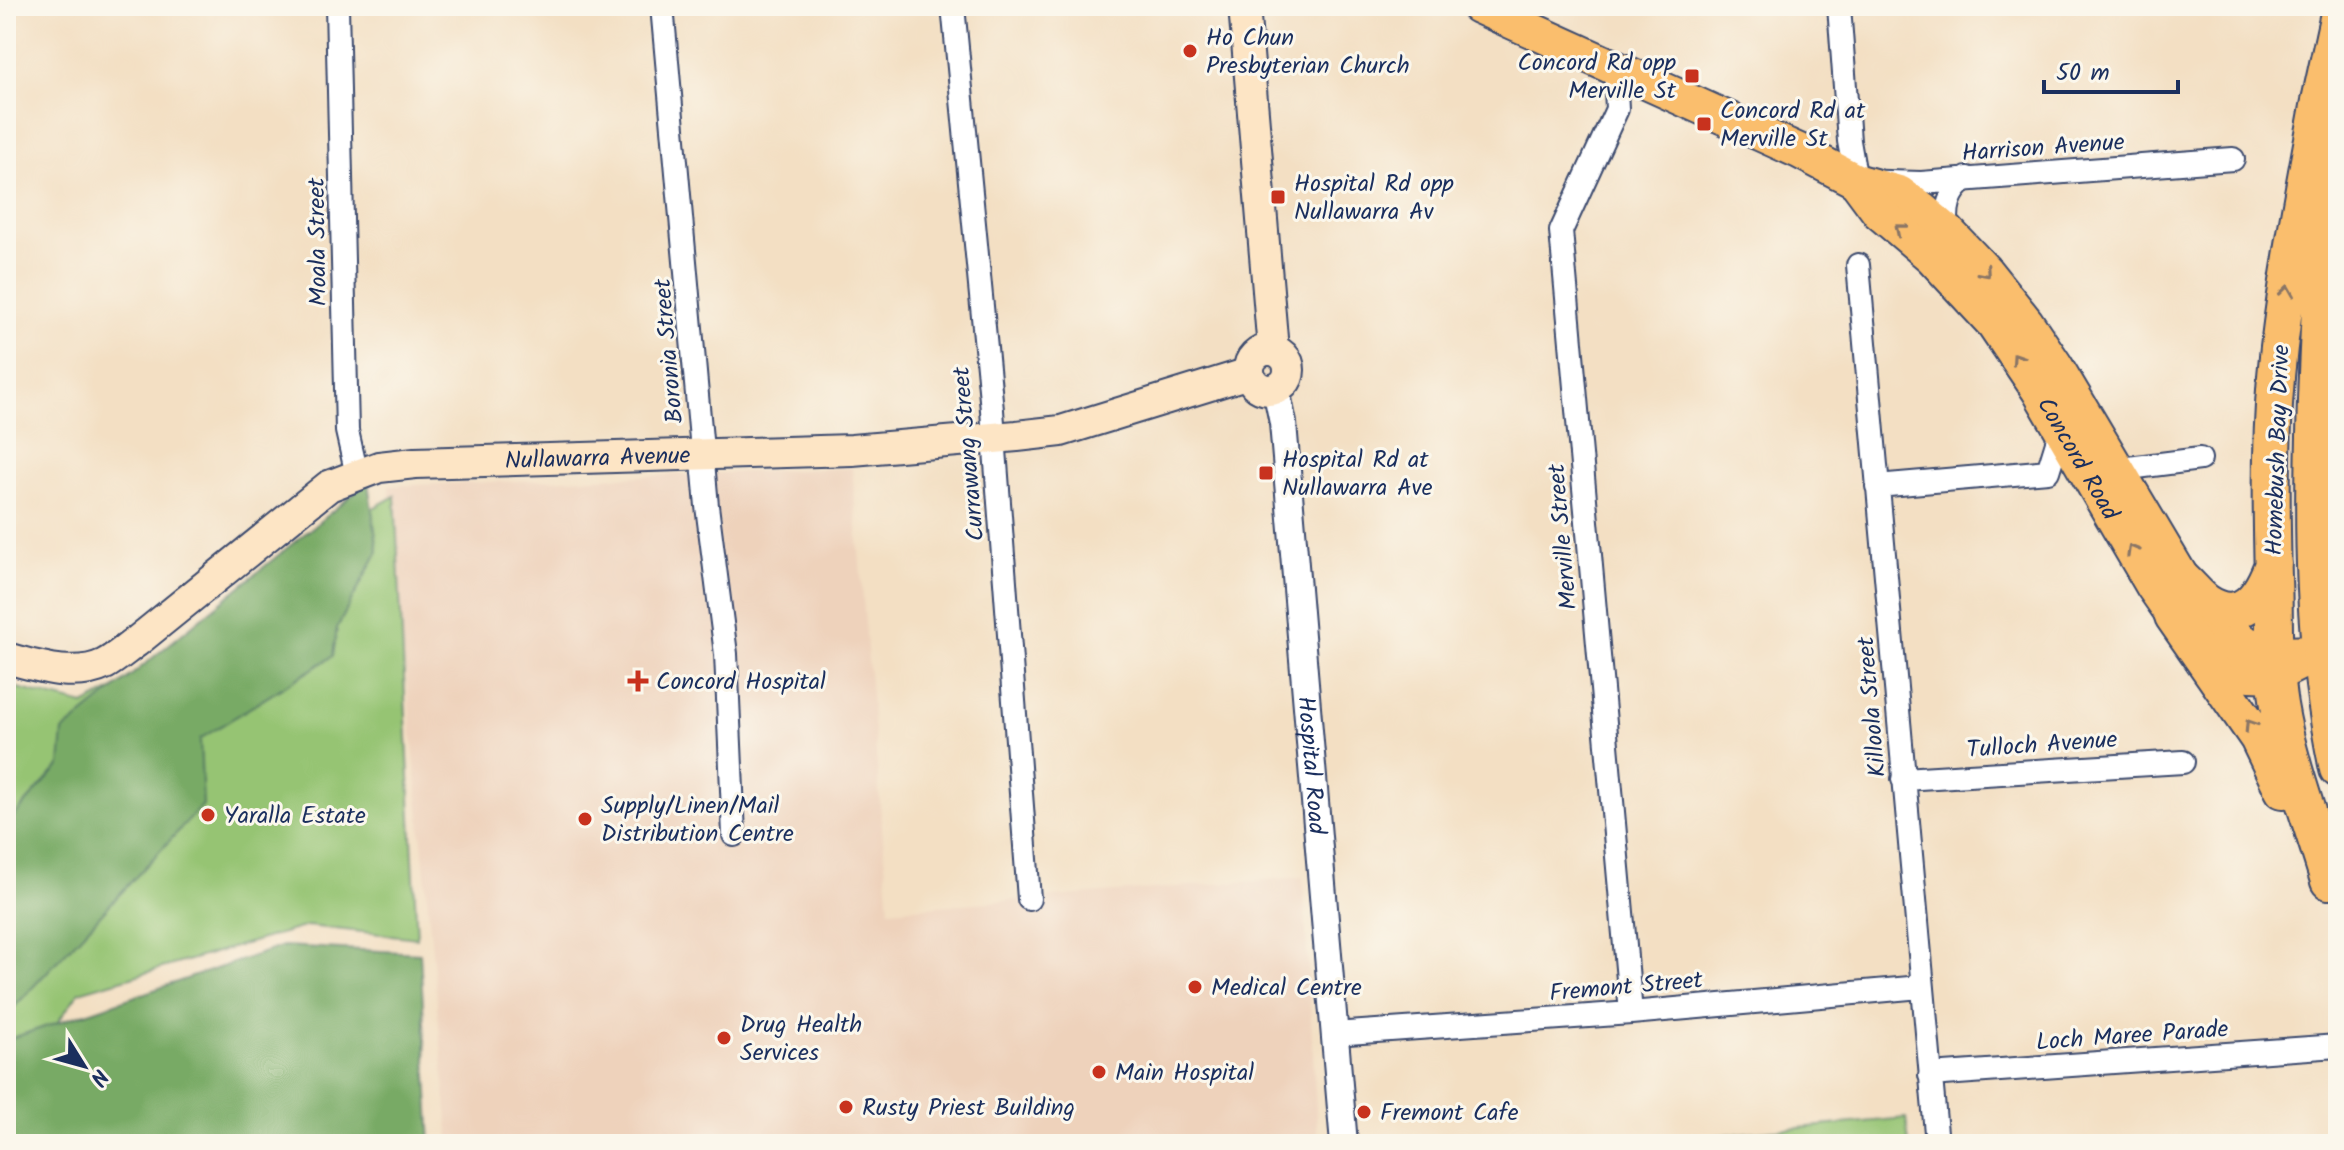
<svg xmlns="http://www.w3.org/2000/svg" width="2344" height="1150" font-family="Kalam,sans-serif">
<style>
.built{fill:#eed2bb}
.green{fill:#96c473;stroke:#587a68;stroke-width:2}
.forest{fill:#78aa65;stroke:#4a6c62;stroke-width:2}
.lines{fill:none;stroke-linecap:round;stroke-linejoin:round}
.minor-casing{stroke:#3b496d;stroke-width:26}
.tertiary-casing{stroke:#3b496d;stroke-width:30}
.secondary-casing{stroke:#3b496d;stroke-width:34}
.primary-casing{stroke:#3b496d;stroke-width:38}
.trunk-casing{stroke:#3b496d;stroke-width:40}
.minor{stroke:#fff;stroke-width:22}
.tertiary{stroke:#fff;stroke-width:26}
.secondary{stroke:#fde5c5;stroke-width:30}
.primary{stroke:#fabe6d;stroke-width:34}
.trunk{stroke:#fabe6d;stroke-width:36}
.rail-casing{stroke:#1b2f5e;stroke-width:8}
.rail{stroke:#fbf7ec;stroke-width:5;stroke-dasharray:15;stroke-linecap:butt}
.trunk-bridge-casing{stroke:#3b496d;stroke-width:40;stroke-linecap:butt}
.trunk-bridge{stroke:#fabe6d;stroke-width:36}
.oneway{stroke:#8a7666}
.poi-dot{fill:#c8321e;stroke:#fbf7ec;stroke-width:3}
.labels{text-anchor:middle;stroke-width:6;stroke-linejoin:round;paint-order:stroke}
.poi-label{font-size:24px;fill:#1b2f5e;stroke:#fbf7ec;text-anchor:start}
.street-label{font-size:24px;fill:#1b2f5e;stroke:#fbf7ec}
</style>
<rect width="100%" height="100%" fill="#fbf7ec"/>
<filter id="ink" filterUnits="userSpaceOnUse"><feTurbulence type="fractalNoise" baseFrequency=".0125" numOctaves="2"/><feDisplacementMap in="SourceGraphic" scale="16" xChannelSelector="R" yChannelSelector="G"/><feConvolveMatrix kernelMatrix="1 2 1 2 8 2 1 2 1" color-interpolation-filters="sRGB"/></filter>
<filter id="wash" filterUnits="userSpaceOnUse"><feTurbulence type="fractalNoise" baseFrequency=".006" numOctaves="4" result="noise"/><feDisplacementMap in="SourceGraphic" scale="32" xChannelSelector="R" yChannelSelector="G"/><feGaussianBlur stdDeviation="1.8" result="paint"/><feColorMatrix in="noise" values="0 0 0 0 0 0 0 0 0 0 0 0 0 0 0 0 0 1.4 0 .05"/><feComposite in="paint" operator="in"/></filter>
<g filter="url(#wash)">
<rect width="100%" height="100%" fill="#f3dfc3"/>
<path class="built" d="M852 468 889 910 1303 877 1318 1144H450L389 486Z"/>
<path class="green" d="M395 496 417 938 307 926 79 992 32 1059 6 1144V685L84 705 210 638 316 540Z
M1906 1118 1909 1144H1691V1138Z
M2338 1130V1144H2202L2296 1138Z"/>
<path class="forest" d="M368 482 378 551 337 628 333 656 200 739 203 805 6 1016V825L60 765 63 731Z
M283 946 420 953 431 1144H6V1040Z"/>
</g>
<g filter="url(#ink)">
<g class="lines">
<g class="minor-casing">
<path id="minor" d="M337 6 347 431 357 475
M662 6 707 506 726 654 734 835
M953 6 992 410 1029 899
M1839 6 1849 141 1856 181 1921 183 2233 159
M1615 68 1617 109 1561 231 1631 1013
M1948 232C1945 208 1948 193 1967 178
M1858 265 1937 1144
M2105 471 2200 459
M1877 486 2048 471 2061 429
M1903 779 2183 762
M1334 1034 1631 1013 1921 987
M1930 1075 2338 1046"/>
</g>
<g class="tertiary-casing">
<g id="tertiary">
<path id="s1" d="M1276 389 1283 423 1344 1144"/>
</g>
</g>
<g class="secondary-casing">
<g id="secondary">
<path d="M1244 6 1273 350"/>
<circle cx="1269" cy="370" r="20"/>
<path id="s2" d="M6 658C37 666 74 679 105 664 116 658 126 649 136 642L329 486 379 467 415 463 852 450 1017 436 1061 431 1249 373"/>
</g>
</g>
<g class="primary-casing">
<g id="primary">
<path d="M1478 6 1799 151 1856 181 1899 193 1922 210 1948 232 1986 272 2026 322 2055 365 2183 580 2212 620 2245 643 2274 654 2320 653"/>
<path id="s3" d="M1856 181 1879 212 1932 257 1994 324 2038 389 2153 586 2183 629 2216 656 2250 674 2275 675 2299 663"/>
</g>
</g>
<g class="trunk-casing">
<path id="trunk" d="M2320 101C2305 183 2289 264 2279 347 2270 423 2271 501 2273 578 2275 620 2272 663 2279 705 2289 765 2312 823 2329 881
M2338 152C2322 234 2319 317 2316 400 2312 523 2312 647 2338 769
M2183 580C2191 587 2198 597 2207 603 2243 626 2262 594 2273 564
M2173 616 2258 738 2283 790"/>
</g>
<use href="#minor" class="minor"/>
<use href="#tertiary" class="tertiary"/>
<use href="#secondary" class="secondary"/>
<use href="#primary" class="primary"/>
<use href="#trunk" class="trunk"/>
<g class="rail-casing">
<path id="rail" d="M2325 6 2338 19"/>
</g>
<use href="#rail" class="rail"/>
<g class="trunk-bridge-casing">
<path id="trunk-bridge" d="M2320 101 2338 18"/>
</g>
<use href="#trunk-bridge" class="trunk-bridge"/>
</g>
<defs><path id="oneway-chevron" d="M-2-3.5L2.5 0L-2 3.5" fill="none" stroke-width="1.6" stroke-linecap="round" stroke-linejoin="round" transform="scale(2)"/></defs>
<g class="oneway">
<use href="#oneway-chevron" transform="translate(1900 229) rotate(-140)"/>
<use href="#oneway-chevron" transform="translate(1985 272) rotate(49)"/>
<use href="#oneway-chevron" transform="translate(2287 291) rotate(-82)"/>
<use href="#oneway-chevron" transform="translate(2017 358) rotate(-124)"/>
<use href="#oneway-chevron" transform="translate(2132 550) rotate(-120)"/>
<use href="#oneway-chevron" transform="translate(2250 725) rotate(-123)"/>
</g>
</g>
<g class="poi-dot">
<circle cx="1190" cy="51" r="8"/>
<rect x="1684" y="68" width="16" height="16" rx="4"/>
<rect x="1696" y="116" width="16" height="16" rx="4"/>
<rect x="1270" y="189" width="16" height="16" rx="4"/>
<rect x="1258" y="465" width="16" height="16" rx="4"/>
<path d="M634 669h8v8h8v8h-8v8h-8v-8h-8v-8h8z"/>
<circle cx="208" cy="815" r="8"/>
<circle cx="585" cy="819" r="8"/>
<circle cx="1195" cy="987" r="8"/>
<circle cx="724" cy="1038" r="8"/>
<circle cx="1099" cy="1072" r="8"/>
<circle cx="846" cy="1107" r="8"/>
<circle cx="1364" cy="1112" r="8"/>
</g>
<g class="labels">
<g class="poi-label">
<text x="1206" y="45">Ho Chun<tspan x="1206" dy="28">Presbyterian Church</tspan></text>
<text x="1676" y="70" text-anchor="end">Concord Rd opp<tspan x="1676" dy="28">Merville St</tspan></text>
<text x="1720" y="118">Concord Rd at<tspan x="1720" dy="28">Merville St</tspan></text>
<text x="1294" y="191">Hospital Rd opp<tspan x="1294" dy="28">Nullawarra Av</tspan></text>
<text x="1282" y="467">Hospital Rd at<tspan x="1282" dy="28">Nullawarra Ave</tspan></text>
<text x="656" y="689">Concord Hospital</text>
<text x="601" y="813">Supply/Linen/Mail<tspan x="601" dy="28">Distribution Centre</tspan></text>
<text x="224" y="823">Yaralla Estate</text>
<text x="1211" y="995">Medical Centre</text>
<text x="740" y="1032">Drug Health<tspan x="740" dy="28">Services</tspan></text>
<text x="1115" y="1080">Main Hospital</text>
<text x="862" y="1115">Rusty Priest Building</text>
<text x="1380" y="1120">Fremont Cafe</text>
</g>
<g class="street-label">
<text transform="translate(2043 147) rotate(-4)" y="8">Harrison Avenue</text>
<text transform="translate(317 242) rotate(-91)" y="8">Moala Street</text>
<text transform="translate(668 351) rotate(-95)" y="8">Boronia Street</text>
<text transform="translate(2277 450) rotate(-88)" y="8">Homebush Bay Drive</text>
<text transform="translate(968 454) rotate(-95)" y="8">Currawang Street</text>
<text dy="8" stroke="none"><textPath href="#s2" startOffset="660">Nullawarra Avenue</textPath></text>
<text dy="8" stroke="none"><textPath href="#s3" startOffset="358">Concord Road</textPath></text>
<text transform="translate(1562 537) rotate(-95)" y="8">Merville Street</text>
<text transform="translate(1871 707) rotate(-95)" y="8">Killoola Street</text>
<text transform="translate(2042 744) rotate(-4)" y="8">Tulloch Avenue</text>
<text dy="8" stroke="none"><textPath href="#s1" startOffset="378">Hospital Road</textPath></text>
<text transform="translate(1626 986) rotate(-5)" y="8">Fremont Street</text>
<text transform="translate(2132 1035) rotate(-4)" y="8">Loch Maree Parade</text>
</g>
</g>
<rect width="2344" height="1150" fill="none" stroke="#fbf7ec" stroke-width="32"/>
<g transform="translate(84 1066) rotate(127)" stroke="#fbf7ec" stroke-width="6" paint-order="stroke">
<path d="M0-6L14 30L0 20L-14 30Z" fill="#1b2f5e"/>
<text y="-12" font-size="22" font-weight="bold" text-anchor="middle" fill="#1b2f5e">N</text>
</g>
<path d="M2044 80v12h134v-12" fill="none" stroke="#1b2f5e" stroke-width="4"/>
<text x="2056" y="80" font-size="24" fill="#1b2f5e" stroke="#fbf7ec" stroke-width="6" paint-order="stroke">50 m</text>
</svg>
